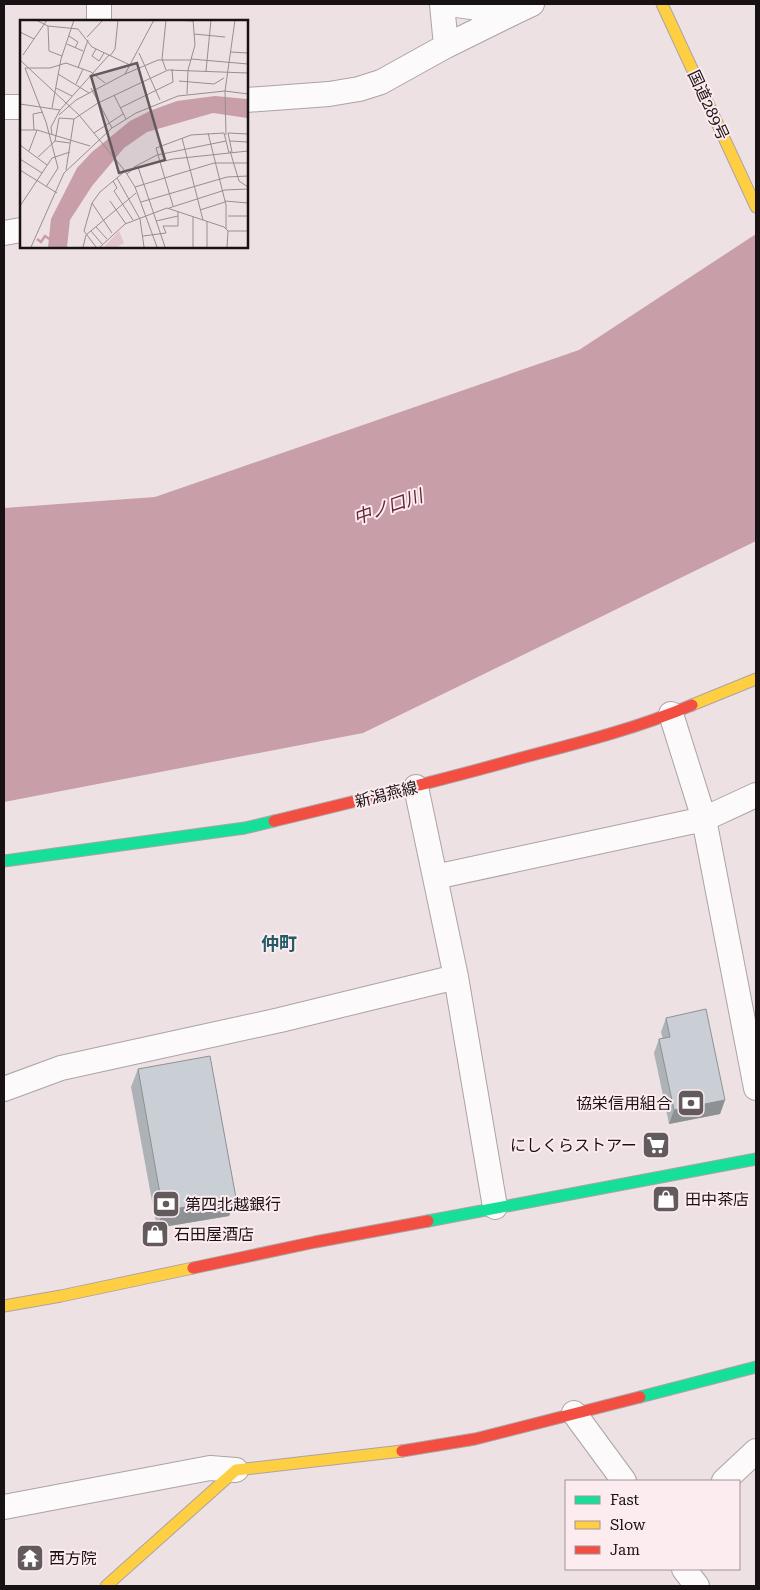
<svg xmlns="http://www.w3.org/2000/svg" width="760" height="1590" font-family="'Roboto Serif','Noto Sans JP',serif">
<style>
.water{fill:#c89ea9}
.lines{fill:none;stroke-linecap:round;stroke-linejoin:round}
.street-casing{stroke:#aca3a5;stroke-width:26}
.fast-casing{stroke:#aca3a5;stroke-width:13}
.slow-casing{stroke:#aca3a5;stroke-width:13}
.jam-casing{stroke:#aca3a5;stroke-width:13}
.street{stroke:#fcfafb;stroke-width:24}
.fast{stroke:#16e098;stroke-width:11}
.slow{stroke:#ffcf43;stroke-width:11}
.jam{stroke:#f24e42;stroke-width:11}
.wall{fill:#adb2b6}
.shaded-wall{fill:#8d9194}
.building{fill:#c9cfd4;stroke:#8d9194}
.labels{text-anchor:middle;stroke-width:4;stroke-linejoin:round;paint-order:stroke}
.street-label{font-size:16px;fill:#191214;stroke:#fcebef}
.poi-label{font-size:16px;fill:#191214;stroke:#fcebef;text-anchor:start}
.water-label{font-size:18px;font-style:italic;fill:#662339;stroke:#fcebef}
.neighbourhood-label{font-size:18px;font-weight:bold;fill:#245b67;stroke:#fcebef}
.inset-river{fill:none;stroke:#c89ea9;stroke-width:2.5}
.inset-road{fill:none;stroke:#988e91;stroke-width:1}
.view{fill:#635a5d;fill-opacity:0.15;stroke:#635a5d;stroke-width:2.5}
.inset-edge{fill:none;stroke:#191214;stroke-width:2.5}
</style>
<rect width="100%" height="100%" fill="#ede1e4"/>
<path class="water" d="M756 234V541L363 733 4 802V508L155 497 579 350Z"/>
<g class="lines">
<g class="street-casing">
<path id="street" d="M99 4V21
M442 4 446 46
M450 4 513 13 532 4
M246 100 329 94 359 89 381 82 446 46 513 13
M4 107H21
M4 233 21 230
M671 714 704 819 756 1088
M416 787 456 977 495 1207
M435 877 704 819 756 795
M4 1089 61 1068 280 1020 456 977
M574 1413 624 1481
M724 1481 756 1451
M4 1507 210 1468 236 1470
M684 1569 697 1586"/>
</g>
<g class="fast-casing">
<path id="fast" d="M4 861 245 828 274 821
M428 1221 756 1159
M640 1397 756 1367"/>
</g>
<g class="slow-casing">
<path id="slow" d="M662 4 756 207
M692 705 756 679
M4 1306 61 1296 193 1268
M106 1586 236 1470 402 1451"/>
</g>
<g class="jam-casing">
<path id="jam" d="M274 821C357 801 439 781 521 758 579 743 638 728 692 705
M193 1268 315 1242 428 1221
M402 1451 475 1439 640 1397"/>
</g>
<use href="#street" class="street"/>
<use href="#fast" class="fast"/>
<use href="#slow" class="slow"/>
<use href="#jam" class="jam"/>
</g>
<path class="wall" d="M666 1018 725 1100 720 1114 669 1124 654 1053 659 1039H663L661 1032Z
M138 1069 236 1198 229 1216 157 1228 131 1087Z"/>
<path class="shaded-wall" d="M725 1100 720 1114 669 1124 674 1110Z
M236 1198 229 1216 157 1228 163 1211Z"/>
<path class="building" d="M706 1009 725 1100 674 1110 659 1039 670 1037 666 1018Z
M210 1056 236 1198 163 1211 138 1069Z"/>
<defs>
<g id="bank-square" transform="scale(1.4375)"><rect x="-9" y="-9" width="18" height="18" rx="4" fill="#635a5d" stroke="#fcebef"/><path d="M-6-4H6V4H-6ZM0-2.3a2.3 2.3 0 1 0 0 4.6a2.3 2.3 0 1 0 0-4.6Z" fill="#fff"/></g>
<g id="supermarket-square" transform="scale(1.4375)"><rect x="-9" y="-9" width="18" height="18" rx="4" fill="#635a5d" stroke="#fcebef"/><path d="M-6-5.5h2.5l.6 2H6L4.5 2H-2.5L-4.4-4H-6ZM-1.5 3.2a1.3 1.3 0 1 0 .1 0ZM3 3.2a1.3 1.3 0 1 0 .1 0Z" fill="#fff"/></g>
<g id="shop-square" transform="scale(1.4375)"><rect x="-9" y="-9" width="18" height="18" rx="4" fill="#635a5d" stroke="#fcebef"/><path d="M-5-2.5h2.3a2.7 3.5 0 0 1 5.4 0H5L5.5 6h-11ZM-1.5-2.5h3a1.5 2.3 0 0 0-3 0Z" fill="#fff"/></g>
<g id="temple-square" transform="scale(1.4375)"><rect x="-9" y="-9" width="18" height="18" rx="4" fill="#635a5d" stroke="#fcebef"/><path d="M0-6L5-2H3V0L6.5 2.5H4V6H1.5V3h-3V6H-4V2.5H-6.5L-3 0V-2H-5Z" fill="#fff"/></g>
</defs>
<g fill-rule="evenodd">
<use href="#bank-square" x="691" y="1103"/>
<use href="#supermarket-square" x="656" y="1145"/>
<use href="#shop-square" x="666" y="1199"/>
<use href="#bank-square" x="166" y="1204"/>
<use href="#shop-square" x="155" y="1234"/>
<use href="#temple-square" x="30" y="1558"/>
</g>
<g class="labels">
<g class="street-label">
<text transform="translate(709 105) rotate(65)" y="6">国道289号</text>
<text transform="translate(386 794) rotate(-14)" y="6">新潟燕線</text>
</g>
<g class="poi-label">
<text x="672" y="1109" text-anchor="end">協栄信用組合</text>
<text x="637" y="1151" text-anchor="end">にしくらストアー</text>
<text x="685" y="1205">田中茶店</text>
<text x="185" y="1210">第四北越銀行</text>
<text x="174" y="1240">石田屋酒店</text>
<text x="49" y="1564">西方院</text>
</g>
<g class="water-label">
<text transform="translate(388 507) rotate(-19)" y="6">中ノ口川</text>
</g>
<g class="neighbourhood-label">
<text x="279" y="950">仲町</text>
</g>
</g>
<g transform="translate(20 20)">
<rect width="228" height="228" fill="#ede1e4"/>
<path d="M99 211 104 223 97 227H84Z" fill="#e2c6cd"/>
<path d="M195 76 227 79V98L193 93 127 112 104 128 72 166 50 200 47 227H28L31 199 57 148 72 132 110 101 132 90 157 81Z" fill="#c89ea9"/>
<path class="inset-river" d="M17 219 21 222 25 216 31 220"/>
<path class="inset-road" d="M16 0 28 6 58 9 72 27 110 45M146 0 142 39 146 50M154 0 173 1M28 6 29 31 42 36M0 12 14 19M174 14 205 17M49 16 58 22 55 28M67 17 83 0M47 24 63 31M76 29 72 36 79 41 84 33M210 32 228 33M119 33 140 80M3 35 27 0M90 36 95 29 98 0M171 39 228 44M0 40 59 95 105 151 115 167 137 227M58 48 68 20M186 51 191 0M38 54 69 73M105 54 138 40H171M159 61 194 64 204 58M56 64 63 49M36 68 52 76M71 68 92 108M205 71 206 115M205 71 215 0M167 74 168 50 175 25 173 0M94 75 106 99M0 84 40 90M32 88 41 39 54 0M100 88 153 62 152 49M39 95 56 80 105 54 134 0M39 98 54 99M0 110H17L70 126M14 110 13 94 23 92M74 113 103 94M188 113 206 185V209M32 115 31 107 40 90 89 35M162 118 183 200M35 121 50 123M210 121 228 122M0 125 27 145M9 131 17 110M210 131 219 161 228 167M212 132 208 113 228 114M18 137 35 121 39 98M0 139 22 153M114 147 137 135 206 121M118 147 145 227M0 150 37 173M46 150 54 99 78 83 148 50 228 53M107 154 114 148 153 139 228 131M97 158 120 199 124 227M93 161 97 168 94 171 113 200M26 167 38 148 26 102 5 48H30L46 43 71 52 85 63M115 167 194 143H228M90 181 106 204M205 181 228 183M121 182 207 157 228 156M72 183 92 213M0 186 32 138 50 132M153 186 136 128 171 115 204 113 209 133M149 188 205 170 228 169M180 190 205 182M208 196H228M136 201 158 196M187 201V227M76 207 87 219M71 211 82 224M208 211H228M123 216 146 213 143 206H158V191M11 227 44 153 92 108 116 93 158 76 205 71 228 74M63 227 66 215 116 173M76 227 64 211 72 183 80 172 104 152M80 227 105 204 147 188 204 207 208 211 207 227M173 227V197"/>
<path class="view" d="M117 43 145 140 99 153 71 56Z"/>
<rect width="228" height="228" class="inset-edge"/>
</g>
<rect width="760" height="1590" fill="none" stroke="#191214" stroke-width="10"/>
<rect x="565" y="1480" width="175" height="90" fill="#fcebef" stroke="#a19497"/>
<rect x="575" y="1496" width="25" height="8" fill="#16e098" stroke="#a19497"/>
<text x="610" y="1505" font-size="15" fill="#191214">Fast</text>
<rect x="575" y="1521" width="25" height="8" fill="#ffcf43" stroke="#a19497"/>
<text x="610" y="1530" font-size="15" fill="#191214">Slow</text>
<rect x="575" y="1546" width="25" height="8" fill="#f24e42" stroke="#a19497"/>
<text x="610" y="1555" font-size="15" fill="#191214">Jam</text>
</svg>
